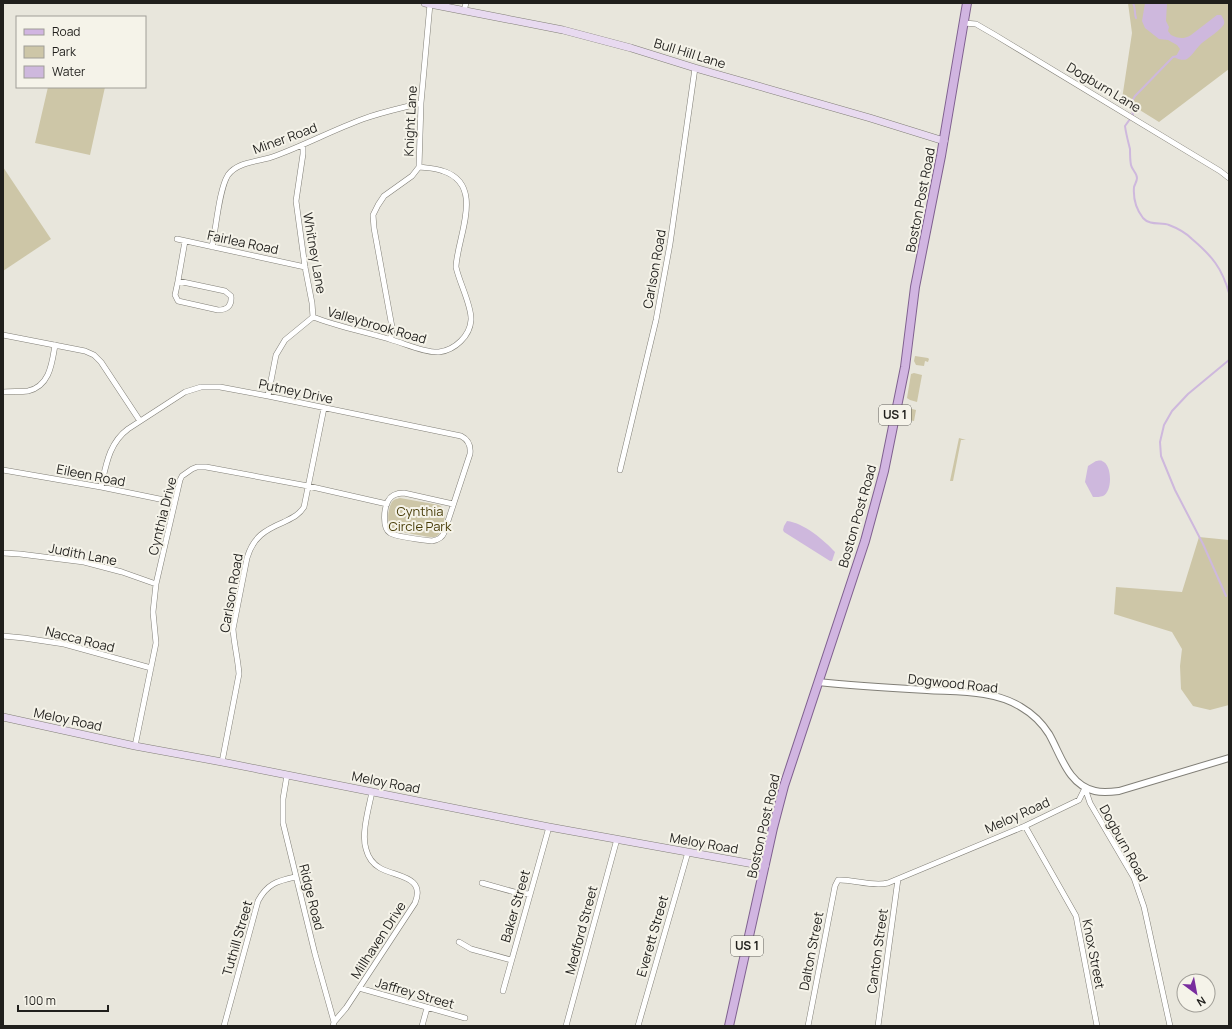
<svg xmlns="http://www.w3.org/2000/svg" width="1232" height="1029" font-family="Manrope,sans-serif">
<style>
.green{fill:#cdc6a7}
.water{fill:#ceb8dd}
.lines{fill:none;stroke-linecap:round;stroke-linejoin:round}
.stream{stroke:#ceb8dd;stroke-width:2}
.minor-casing{stroke:#817f77;stroke-width:6}
.tertiary-casing{stroke:#817f77;stroke-width:8}
.secondary-casing{stroke:#817f77;stroke-width:8}
.primary-casing{stroke:#7f608f;stroke-width:10}
.minor{stroke:#fff;stroke-width:5}
.tertiary{stroke:#fff;stroke-width:6}
.secondary{stroke:#e8daf0;stroke-width:7}
.primary{stroke:#d1b5e1;stroke-width:8}
.labels{text-anchor:middle;stroke-width:4;stroke-linejoin:round;paint-order:stroke}
.shield{fill:#f5f3e9;stroke:#605f5a;stroke-width:1}
.shield-label{font-size:12px;font-weight:bold;fill:#201f1c}
.street-label{font-size:13px;fill:#201f1c;stroke:#f5f3e9}
.park-label{font-size:13px;fill:#483d09;stroke:#f5f3e9}
</style>
<rect width="100%" height="100%" fill="#e8e6dc"/>
<path class="green" d="M1128 3H1229V69L1159 122 1122 99 1132 33Z
M48 87H105L90 155 35 143Z
M3 167 51 239 3 271Z
M915 356 928 358 929 359 928 362 925 361 924 366 916 365 914 361Z
M914 373 922 375 917 402 910 400 907 398 911 374Z
M906 408H908L916 410 914 421 904 419Z
M959 438 966 440H961L953 481H950Z
M400 498 439 505C446 509 446 514 444 521 443 525 442 532 438 535 436 537 435 537 432 537 427 537 396 531 392 529 386 524 388 508 392 502 394 499 397 499 400 498Z
M1199 537 1229 540V705L1210 710 1193 706 1181 689 1180 666 1182 649 1172 632 1114 614 1116 587 1182 592Z"/>
<path class="water" d="M1145 3H1167L1166 21 1169 27 1168 31 1171 35C1178 38 1183 40 1191 35L1217 15H1221C1223 18 1225 21 1224 24 1222 29 1207 39 1202 43 1197 47 1193 55 1187 59 1183 61 1179 59 1175 58L1180 49 1177 45 1168 40 1159 39 1145 28 1142 21Z
M1096 461C1097 461 1101 460 1102 461 1112 464 1113 491 1103 496 1100 497 1097 497 1093 497L1085 482 1088 466Z
M787 521C804 523 824 540 835 552L832 561H830L784 532 783 530 784 526Z"/>
<g class="lines">
<path class="stream" d="M1133 3C1136 8 1134 13 1136 18
M1133 115C1131 105 1129 106 1135 96L1173 57 1178 56
M1130 119 1125 126C1126 134 1128 141 1130 149 1130 154 1130 160 1131 165 1132 170 1137 173 1137 178 1137 181 1135 184 1134 187 1133 199 1136 209 1143 218 1150 226 1161 222 1169 225 1177 228 1186 233 1192 239 1212 256 1222 268 1229 293
M1226 596 1203 544 1175 490 1161 456 1160 442 1164 425 1172 411 1188 394 1229 360"/>
<g class="minor-casing">
<path id="minor" d="M464 11 466 3
M964 23 976 24 995 35 1220 171 1229 178
M177 239 305 267
M212 247C216 229 219 189 228 175 238 161 260 162 275 156 305 145 333 130 363 119 382 112 402 108 421 103
M178 281 225 291 231 296C232 306 227 310 218 310L178 301 175 295Z
M178 281 185 241
M313 317C339 327 366 332 392 340 406 344 425 353 439 352 455 350 470 336 471 320 472 306 459 282 456 267 457 237 486 185 443 171 435 168 427 168 419 167
M3 335 85 351 94 355 101 362 140 421
M391 339 392 327 374 228 373 215 378 205 384 196 412 176 419 167 421 103 430 4
M3 392C11 391 20 392 28 391 50 386 52 363 55 345
M268 396 276 355 285 340 313 317 312 303 305 267 296 201 303 154V145
M3 470 101 487 174 502
M620 470 656 320 670 244 695 68
M101 487C106 465 109 443 128 429L185 392 201 387H220L268 396 461 436C469 440 471 446 470 454L444 533C442 538 438 540 432 541 423 540 397 537 390 533 382 528 384 508 388 501 391 495 398 493 404 493L453 504
M3 553 20 554 84 562 122 572 156 584
M3 636 24 638 64 644 151 668
M135 746 156 643 153 612 156 584 180 480 182 476 192 469 197 467H206L308 486 387 504
M222 762 239 674C238 659 234 644 233 629L247 558C253 537 265 530 284 522 292 518 299 515 304 507L324 408
M287 775 283 799V823L315 954 334 1022
M1085 788 1090 803 1134 878 1144 907 1170 1026
M1025 826 1076 916 1097 1026
M482 883 518 893 530 894
M459 942 471 949 511 960
M359 988 465 1018
M503 991 549 827
M224 1026 258 901C267 884 277 881 295 877
M333 1026 334 1022 346 1008 415 903C426 876 396 877 380 868 373 864 368 857 366 849 361 834 369 807 372 792
M422 1026 427 1008
M566 1026 617 839
M638 1026 688 852
M808 1026 835 886 838 880C854 879 871 887 888 883L1025 826 1079 800 1085 788
M878 1026 898 879"/>
</g>
<g class="tertiary-casing">
<path id="tertiary" d="M818 682C854 686 890 688 927 690 958 692 994 690 1021 707 1033 714 1042 723 1049 734 1061 755 1068 785 1095 791 1103 793 1111 792 1119 791L1229 758"/>
</g>
<g class="secondary-casing">
<path id="secondary" d="M425 3 563 30 631 48 695 68 870 118 944 141
M3 717 135 746 222 762 549 827 765 866"/>
</g>
<g class="primary-casing">
<path id="primary" d="M729 1026 773 828 784 786 865 541 884 471 905 367 915 287 941 156 967 3"/>
</g>
<use href="#minor" class="minor"/>
<use href="#tertiary" class="tertiary"/>
<use href="#secondary" class="secondary"/>
<use href="#primary" class="primary"/>
</g>
<g class="labels">
<g class="shield">
<rect x="879" y="405" width="32" height="20" rx="3"/>
<rect x="731" y="936" width="32" height="20" rx="3"/>
</g>
<g class="shield-label">
<text x="895" y="419">US 1</text>
<text x="747" y="950">US 1</text>
</g>
<g class="street-label">
<text transform="translate(690 53) rotate(17)" y="5">Bull Hill Lane</text>
<text transform="translate(1104 87) rotate(31)" y="5">Dogburn Lane</text>
<text transform="translate(410 121) rotate(-87)" y="5">Knight Lane</text>
<text transform="translate(285 138) rotate(-20)" y="5">Miner Road</text>
<text transform="translate(920 200) rotate(-79)" y="5">Boston Post Road</text>
<text transform="translate(243 242) rotate(12)" y="5">Fairlea Road</text>
<text transform="translate(315 253) rotate(80)" y="5">Whitney Lane</text>
<text transform="translate(654 269) rotate(-80)" y="5">Carlson Road</text>
<text transform="translate(377 325) rotate(16)" y="5">Valleybrook Road</text>
<text transform="translate(296 391) rotate(12)" y="5">Putney Drive</text>
<text transform="translate(91 475) rotate(11)" y="5">Eileen Road</text>
<text transform="translate(162 516) rotate(-76)" y="5">Cynthia Drive</text>
<text transform="translate(857 516) rotate(-74)" y="5">Boston Post Road</text>
<text transform="translate(83 554) rotate(11)" y="5">Judith Lane</text>
<text transform="translate(231 593) rotate(-80)" y="5">Carlson Road</text>
<text transform="translate(80 639) rotate(14)" y="5">Nacca Road</text>
<text transform="translate(953 683) rotate(6)" y="5">Dogwood Road</text>
<text transform="translate(68 719) rotate(12)" y="5">Meloy Road</text>
<text transform="translate(386 782) rotate(11)" y="5">Meloy Road</text>
<text transform="translate(1017 815) rotate(-24)" y="5">Meloy Road</text>
<text transform="translate(763 826) rotate(-77)" y="5">Boston Post Road</text>
<text transform="translate(704 843) rotate(10)" y="5">Meloy Road</text>
<text transform="translate(1124 843) rotate(61)" y="5">Dogburn Road</text>
<text transform="translate(312 897) rotate(76)" y="5">Ridge Road</text>
<text transform="translate(515 906) rotate(-74)" y="5">Baker Street</text>
<text transform="translate(581 930) rotate(-75)" y="5">Medford Street</text>
<text transform="translate(652 936) rotate(-74)" y="5">Everett Street</text>
<text transform="translate(237 938) rotate(-74)" y="5">Tuthill Street</text>
<text transform="translate(378 940) rotate(-57)" y="5">Millhaven Drive</text>
<text transform="translate(811 951) rotate(-79)" y="5">Dalton Street</text>
<text transform="translate(877 951) rotate(-82)" y="5">Canton Street</text>
<text transform="translate(1094 954) rotate(79)" y="5">Knox Street</text>
<text transform="translate(415 993) rotate(16)" y="5">Jaffrey Street</text>
</g>
<g class="park-label">
<text x="420" y="516">Cynthia<tspan x="420" dy="15">Circle Park</tspan></text>
</g>
</g>
<rect width="1232" height="1029" fill="none" stroke="#201f1c" stroke-width="8"/>
<rect x="16" y="16" width="130" height="72" fill="#f5f3e9" stroke="#a09e97"/>
<rect x="24" y="29" width="20" height="6" fill="#d1b5e1" stroke="#a09e97"/>
<text x="52" y="36" font-size="12" fill="#201f1c">Road</text>
<rect x="24" y="46" width="20" height="12" fill="#cdc6a7" stroke="#a09e97"/>
<text x="52" y="56" font-size="12" fill="#201f1c">Park</text>
<rect x="24" y="66" width="20" height="12" fill="#ceb8dd" stroke="#a09e97"/>
<text x="52" y="76" font-size="12" fill="#201f1c">Water</text>
<g transform="translate(1196 993) rotate(148)"><circle r="19" fill="#f5f3e9" stroke="#a09e97"/>
<path d="M0-3L7 15L0 10L-7 15Z" fill="#792d9e"/>
<text y="-6" font-size="11" font-weight="bold" text-anchor="middle" fill="#201f1c">N</text>
</g>
<path d="M18 1005v6h90v-6" fill="none" stroke="#201f1c" stroke-width="2"/>
<text x="24" y="1005" font-size="12" fill="#201f1c" stroke="#f5f3e9" stroke-width="3" paint-order="stroke">100 m</text>
</svg>
